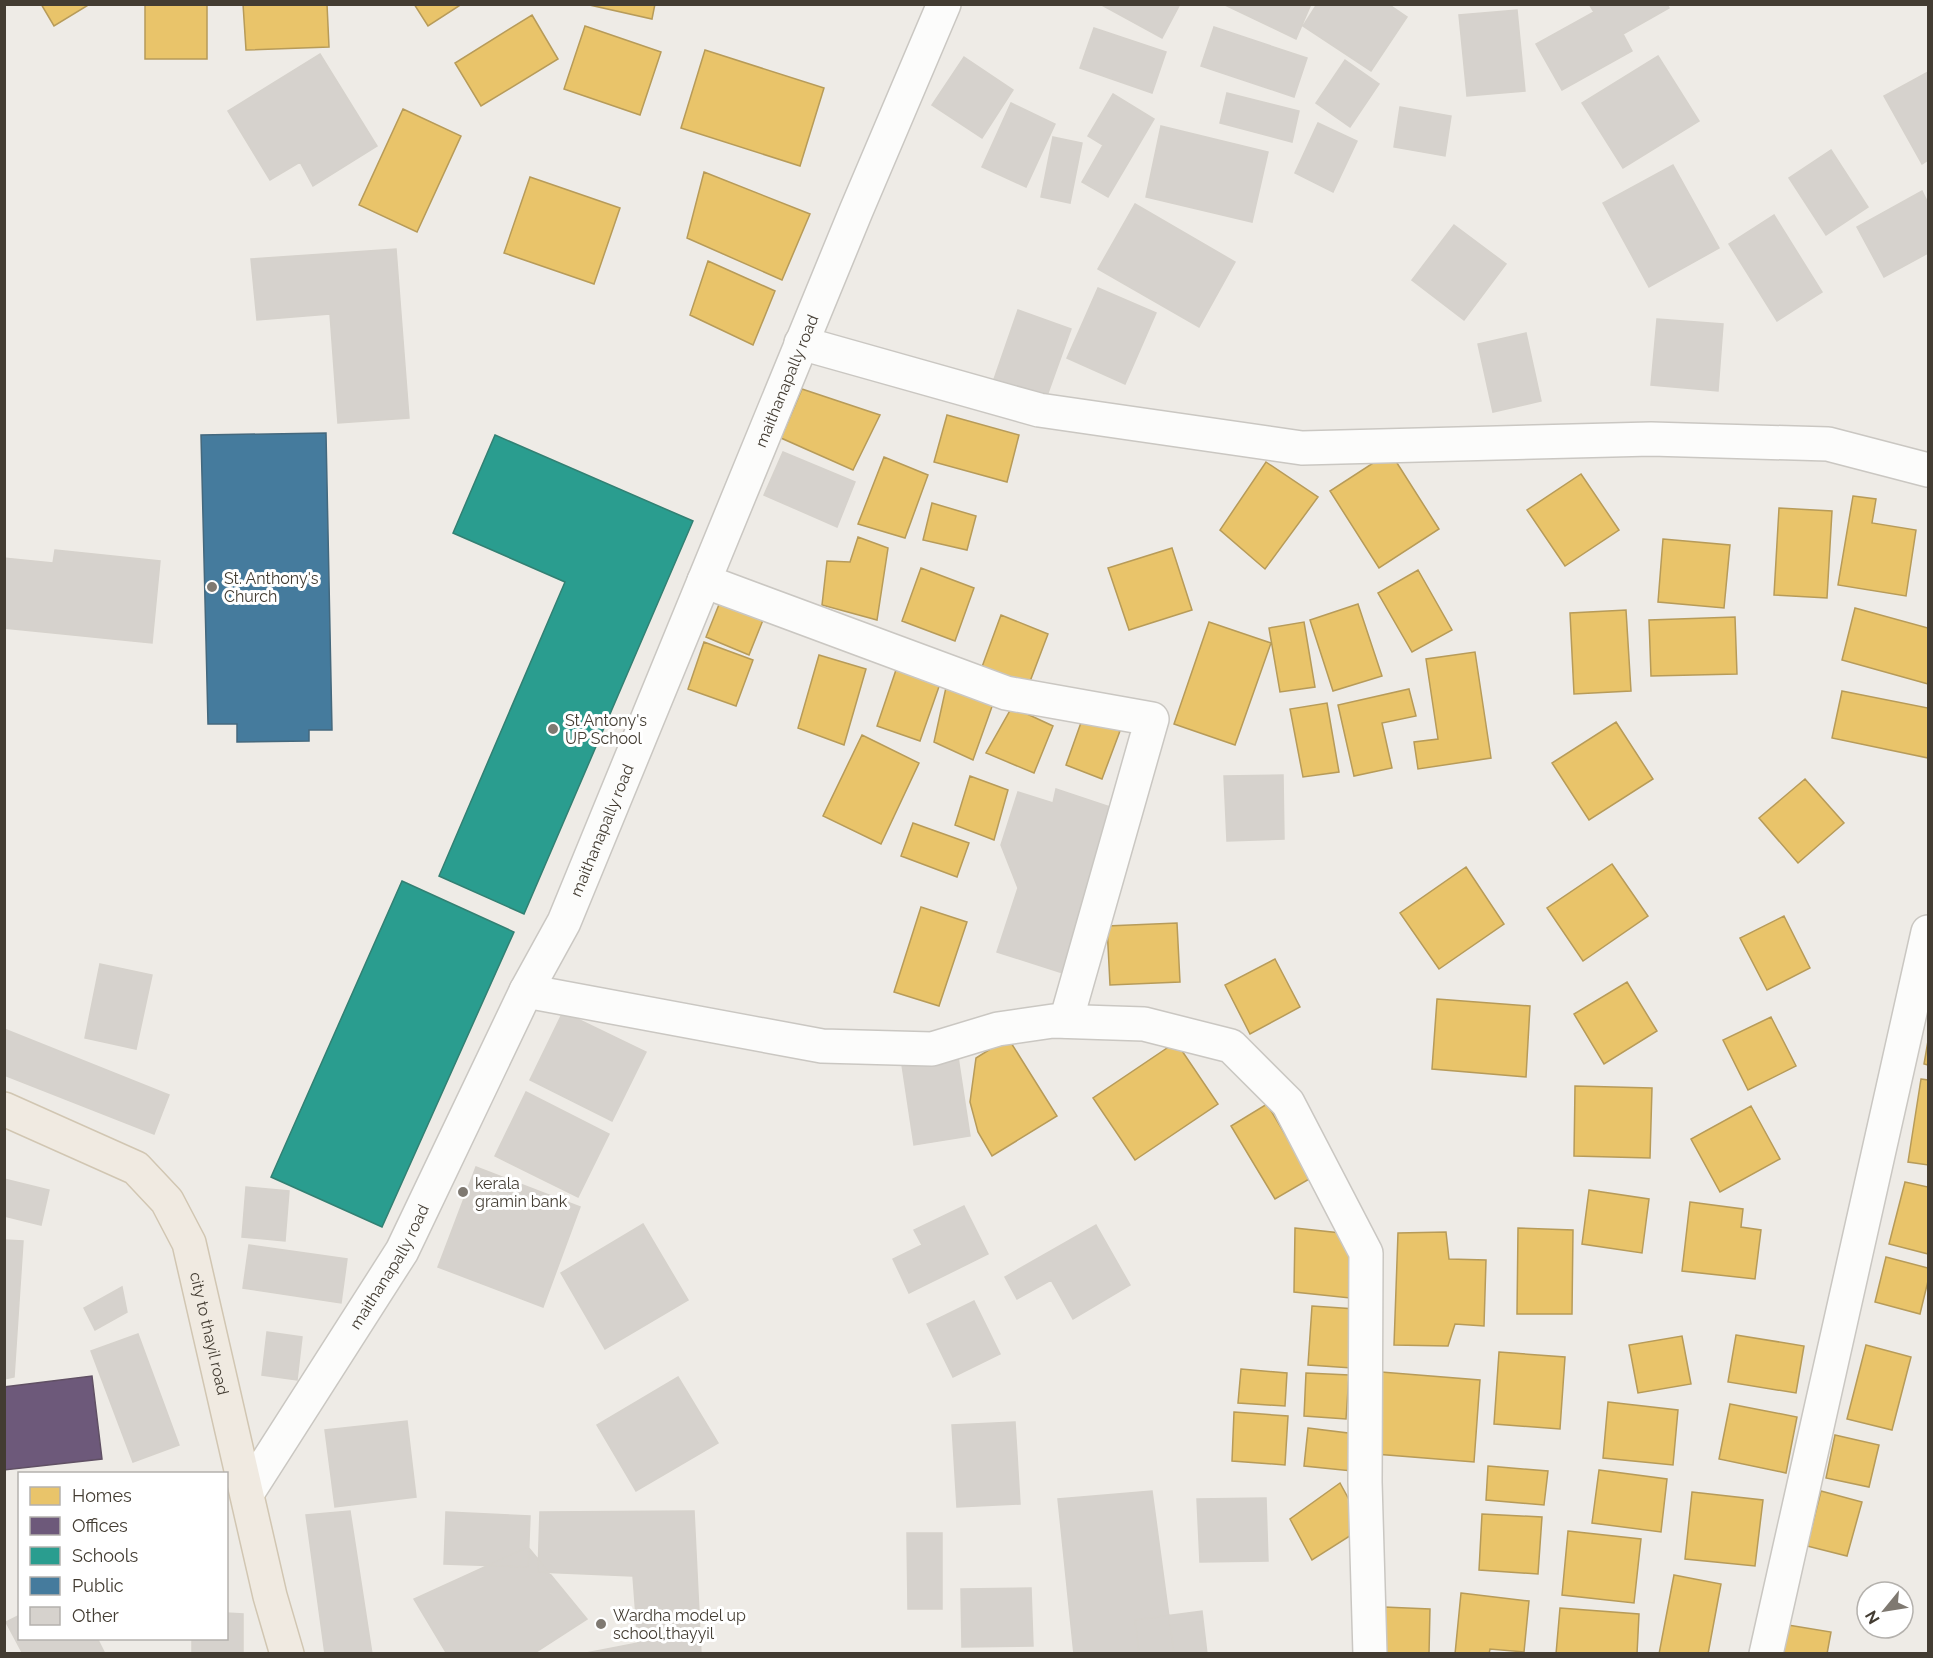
<svg xmlns="http://www.w3.org/2000/svg" width="1933" height="1658" font-family="Raleway,sans-serif">
<style>
.homes{fill:#e9c46a;stroke:#b79b59;stroke-width:1.5}
.offices{fill:#6d597a;stroke:#605064;stroke-width:1.5}
.schools{fill:#2a9d8f;stroke:#328073;stroke-width:1.5}
.public{fill:#457b9d;stroke:#44687d;stroke-width:1.5}
.building{fill:#d6d2cd;stroke:#d6d2cc;stroke-width:1.5}
.lines{fill:none;stroke-linecap:round;stroke-linejoin:round}
.minor-casing{stroke:#cac7c2;stroke-width:36}
.major-casing{stroke:#d1c6b2;stroke-width:36}
.minor{stroke:#fcfcfb;stroke-width:33}
.major{stroke:#f0eae1;stroke-width:33}
.poi-dot{fill:#7f7971;stroke:#fff;stroke-width:2}
.labels{text-anchor:middle;stroke-width:6;stroke-linejoin:round;paint-order:stroke}
.street-label{font-size:16px;fill:#433c32;stroke:#fff}
.poi-label{font-size:16px;fill:#433c32;stroke:#fff;text-anchor:start}
</style>
<rect width="100%" height="100%" fill="#eeebe6"/>
<path class="homes" d="M41 4H90L54 26Z
M145 4H207V59H145Z
M243 4H327L329 47 246 50Z
M414 4H462L428 26Z
M585 4H655L652 19Z
M532 15 558 59 481 106 455 63Z
M585 26 661 52 640 115 564 89Z
M705 50 824 88 800 166 681 128Z
M403 109 461 136 417 232 359 205Z
M704 172 810 214 782 280 687 238Z
M530 177 620 208 594 284 504 253Z
M708 261 775 291 753 345 690 315Z
M802 389 880 415 853 470 781 438Z
M947 415 1019 435 1007 482 934 462Z
M1390 452 1439 529 1379 568 1330 491Z
M884 457 928 475 905 538 858 524Z
M1266 462 1318 497 1265 569 1220 530Z
M1581 474 1619 530 1565 566 1527 510Z
M1853 496 1876 499 1872 523 1916 530 1906 596 1838 585Z
M932 503 976 516 967 550 923 540Z
M1779 508 1832 511 1827 598 1774 595Z
M858 537 888 548 877 620 822 605 827 561 850 562Z
M1663 539 1730 545 1724 608 1658 602Z
M1172 548 1192 610 1129 630 1108 568Z
M921 568 974 588 955 641 902 621Z
M1418 570 1452 630 1412 652 1378 593Z
M722 597 765 615 749 655 706 637Z
M1358 604 1382 676 1333 691 1310 620Z
M1855 608 1928 628V684L1842 660Z
M1626 610 1631 691 1574 694 1570 613Z
M1001 615 1048 634 1026 692 979 675Z
M1735 617 1737 674 1651 676 1649 620Z
M1209 622 1271 643 1235 745 1174 724Z
M1304 622 1315 687 1280 692 1269 628Z
M704 642 753 660 736 706 688 689Z
M1475 652 1491 758 1418 769 1414 742 1438 739 1426 659Z
M819 655 866 669 844 745 798 728Z
M898 664 942 678 920 741 877 726Z
M947 683 994 701 973 760 934 742Z
M1409 689 1416 716 1382 723 1392 768 1354 776 1338 705Z
M1842 691 1928 708V758L1832 738Z
M1327 703 1339 772 1303 777 1290 709Z
M1012 707 1053 726 1034 773 986 753Z
M1083 717 1120 731 1102 779 1066 765Z
M1616 722 1653 779 1589 820 1552 763Z
M862 735 919 763 881 844 823 816Z
M970 776 1008 790 994 840 955 825Z
M1805 779 1844 823 1798 863 1759 818Z
M913 823 969 843 957 877 901 856Z
M1612 864 1648 916 1583 961 1547 908Z
M1466 867 1504 924 1439 969 1400 913Z
M921 907 967 922 939 1006 894 992Z
M1784 916 1810 968 1767 990 1740 938Z
M1177 923 1180 982 1110 985 1107 926Z
M1275 959 1300 1007 1250 1034 1225 985Z
M1627 982 1657 1031 1604 1064 1574 1014Z
M1437 999 1530 1006 1526 1077 1432 1069Z
M1771 1017 1796 1066 1748 1090 1723 1040Z
M1008 1038 1057 1116 992 1156 978 1132 970 1102 976 1058Z
M1928 1041V1065L1924 1064Z
M1176 1042 1218 1104 1135 1160 1093 1098Z
M1921 1079 1928 1080V1165L1908 1162Z
M1575 1086 1652 1088 1650 1158 1574 1156Z
M1267 1104 1311 1178 1275 1199 1231 1126Z
M1751 1106 1780 1159 1720 1192 1691 1139Z
M1905 1182 1928 1187V1254L1889 1244Z
M1589 1190 1649 1199 1642 1253 1582 1244Z
M1690 1202 1743 1209 1741 1227 1761 1230 1755 1279 1682 1271Z
M1295 1228 1350 1234V1298L1294 1292Z
M1518 1228 1573 1230 1572 1314H1517Z
M1446 1232 1449 1259 1486 1260 1484 1326 1455 1324 1448 1346 1394 1345 1398 1233Z
M1886 1257 1928 1268V1281L1920 1314 1875 1302Z
M1312 1306 1356 1309 1352 1368 1308 1365Z
M1736 1335 1804 1346 1796 1393 1728 1382Z
M1682 1336 1691 1384 1638 1393 1629 1345Z
M1866 1345 1911 1357 1892 1430 1847 1419Z
M1499 1352 1565 1357 1560 1429 1494 1424Z
M1241 1369 1287 1373 1285 1406 1238 1403Z
M1381 1372 1480 1380 1474 1462 1375 1454Z
M1306 1373 1349 1375 1346 1419 1304 1416Z
M1608 1402 1678 1410 1673 1465 1603 1458Z
M1730 1404 1797 1417 1786 1473 1719 1459Z
M1234 1412 1288 1416 1285 1465 1232 1461Z
M1308 1428 1356 1434 1352 1471 1304 1466Z
M1835 1435 1879 1445 1869 1487 1826 1478Z
M1488 1466 1548 1471 1544 1505 1486 1500Z
M1599 1470 1667 1479 1661 1532 1592 1523Z
M1340 1483 1364 1527 1312 1560 1290 1519Z
M1821 1491 1862 1502 1847 1556 1807 1546Z
M1692 1492 1763 1500 1755 1566 1685 1559Z
M1482 1514 1542 1517 1538 1574 1479 1570Z
M1568 1531 1641 1539 1634 1603 1562 1595Z
M1674 1575 1721 1584 1708 1654H1659Z
M1461 1593 1529 1601 1524 1652 1490 1649 1489 1654H1455Z
M1384 1607 1430 1609 1429 1654H1382Z
M1560 1608 1639 1614 1637 1654H1556Z
M1788 1625 1831 1632 1827 1654H1783Z"/>
<path class="offices" d="M92 1376 102 1459 4 1470V1387Z"/>
<path class="schools" d="M495 435 693 521 524 914 439 876 565 582 453 533Z
M402 881 514 932 382 1227 271 1177Z"/>
<path class="public" d="M326 433 332 730H309V741L237 742V724H208L201 435Z"/>
<path class="building" d="M1100 4H1180L1162 38Z
M1223 4H1311L1296 39Z
M1317 4H1388L1407 17 1371 71 1303 26Z
M1589 4H1667L1669 8 1623 34 1632 51 1562 90 1536 44 1594 12Z
M1517 10 1525 91 1467 96 1459 15Z
M1214 27 1307 58 1294 97 1201 66Z
M1094 28 1166 52 1152 93 1080 68Z
M320 54 377 146 313 186 300 162 270 180 228 111Z
M1658 56 1699 121 1623 168 1582 103Z
M964 57 1013 90 982 138 932 105Z
M1345 60 1379 84 1350 127 1316 103Z
M1928 72V160L1922 164 1884 96Z
M1227 93 1299 111 1292 142 1220 123Z
M1113 94 1154 119 1108 197 1082 182 1103 145 1088 136Z
M1011 103 1055 124 1026 187 982 167Z
M1400 107 1451 116 1445 156 1394 147Z
M1318 123 1357 141 1333 192 1295 173Z
M1161 126 1268 152 1252 222 1146 197Z
M1053 137 1082 143 1070 203 1041 197Z
M1831 150 1868 207 1826 235 1789 178Z
M1673 165 1719 248 1649 287 1603 203Z
M1922 191 1928 203V253L1884 277 1857 227Z
M1135 204 1235 262 1199 327 1098 269Z
M1774 215 1822 292 1777 321 1729 244Z
M1454 225 1506 264 1464 320 1412 280Z
M396 249 409 418 338 423 330 314 257 320 251 259Z
M1098 288 1156 313 1125 384 1067 358Z
M1018 310 1071 329 1044 404 992 385Z
M1657 319 1723 324 1718 391 1651 385Z
M1526 333 1541 401 1493 412 1478 344Z
M783 452 855 482 837 527 764 495Z
M55 550 160 561 152 643 4 628V558L53 563Z
M1283 775 1284 839 1227 841 1224 776Z
M1056 789 1119 810 1066 974 997 952 1018 888 1001 845 1018 792 1053 803Z
M100 964 152 975 136 1049 85 1038Z
M563 1012 646 1052 612 1121 530 1080Z
M4 1029 169 1095 154 1134 4 1075Z
M958 1057 970 1136 914 1145 902 1065Z
M526 1092 609 1134 578 1197 495 1156Z
M476 1167 580 1207 543 1307 438 1267Z
M4 1179 49 1190 41 1225 4 1216Z
M246 1187 289 1191 285 1241 242 1237Z
M964 1206 988 1254 909 1293 893 1259 922 1245 914 1230Z
M643 1224 688 1300 605 1349 561 1273Z
M1096 1225 1130 1285 1073 1319 1051 1280 1017 1299 1005 1277Z
M4 1240 23 1241 14 1377 4 1379Z
M249 1245 347 1259 341 1303 243 1288Z
M122 1287 127 1312 95 1330 84 1308Z
M974 1301 1000 1354 953 1377 927 1324Z
M267 1332 302 1337 297 1380 262 1375Z
M138 1334 179 1445 133 1462 91 1351Z
M678 1377 718 1443 636 1491 597 1425Z
M407 1421 416 1497 335 1507 325 1430Z
M1015 1422 1020 1504 957 1507 952 1425Z
M1152 1491 1174 1654H1074L1058 1499Z
M1266 1498 1268 1561 1200 1562 1197 1499Z
M350 1511 372 1654H325L306 1515Z
M694 1511 701 1654H581L638 1643 633 1576 538 1572 540 1512Z
M446 1512 530 1516 528 1567 444 1564Z
M907 1533H942V1609H908Z
M528 1547 587 1619 533 1654H447L414 1599Z
M1031 1588 1033 1646 962 1647 961 1589Z
M1202 1611 1207 1654H1139L1135 1620Z
M226 1613 243 1614V1654H192V1638H226Z
M20 1615V1638H97L105 1654H23L6 1622Z"/>
<g class="lines">
<g class="minor-casing">
<g id="minor">
<path d="M801 343 1039 410 1302 448 1651 439 1828 444 1928 470"/>
<path d="M704 581 1006 693 1152 719 1066 1021"/>
<path d="M526 991 822 1046 932 1049 998 1029 1053 1021 1144 1024 1231 1046 1288 1103 1366 1253 1365 1482 1370 1654"/>
<path id="s1" d="M248 1492 402 1251 526 991 564 922 856 211 944 4"/>
<path d="M1766 1654 1928 932"/>
</g>
</g>
<g class="major-casing">
<g id="major">
<path id="s2" d="M4 1109 136 1168 167 1201 189 1243 270 1596 287 1654"/>
</g>
</g>
<use href="#minor" class="minor"/>
<use href="#major" class="major"/>
</g>
<g class="poi-dot">
<circle cx="212" cy="587" r="6"/>
<circle cx="553" cy="729" r="6"/>
<circle cx="463" cy="1192" r="6"/>
<circle cx="601" cy="1624" r="6"/>
</g>
<g class="labels">
<g class="street-label">
<text dy="6" stroke="none"><textPath href="#s1" startOffset="1238">maithanapally road</textPath></text>
<text dy="6" stroke="none"><textPath href="#s1" startOffset="752">maithanapally road</textPath></text>
<text dy="6" stroke="none"><textPath href="#s1" startOffset="266">maithanapally road</textPath></text>
<text dy="6" stroke="none"><textPath href="#s2" startOffset="330">city to thayil road</textPath></text>
</g>
<g class="poi-label">
<text x="224" y="584">St. Anthony's<tspan x="224" dy="18">Church</tspan></text>
<text x="565" y="726">St Antony's<tspan x="565" dy="18">UP School</tspan></text>
<text x="475" y="1189">kerala<tspan x="475" dy="18">gramin bank</tspan></text>
<text x="613" y="1621">Wardha model up<tspan x="613" dy="18">school,thayyil</tspan></text>
</g>
</g>
<rect width="1933" height="1658" fill="none" stroke="#433c32" stroke-width="12"/>
<rect x="18" y="1472" width="210" height="168" fill="#ffffff" stroke="#b4b1ad" stroke-width="1.5"/>
<rect x="30" y="1487" width="30" height="18" fill="#e9c46a" stroke="#b4b1ad" stroke-width="1.5"/>
<text x="72" y="1502" font-size="18" fill="#433c32">Homes</text>
<rect x="30" y="1517" width="30" height="18" fill="#6d597a" stroke="#b4b1ad" stroke-width="1.5"/>
<text x="72" y="1532" font-size="18" fill="#433c32">Offices</text>
<rect x="30" y="1547" width="30" height="18" fill="#2a9d8f" stroke="#b4b1ad" stroke-width="1.5"/>
<text x="72" y="1562" font-size="18" fill="#433c32">Schools</text>
<rect x="30" y="1577" width="30" height="18" fill="#457b9d" stroke="#b4b1ad" stroke-width="1.5"/>
<text x="72" y="1592" font-size="18" fill="#433c32">Public</text>
<rect x="30" y="1607" width="30" height="18" fill="#d6d2cd" stroke="#b4b1ad" stroke-width="1.5"/>
<text x="72" y="1622" font-size="18" fill="#433c32">Other</text>
<g transform="translate(1885 1610) rotate(240)"><circle r="28" fill="#ffffff" stroke="#b4b1ad" stroke-width="1.5"/>
<path d="M0-4.5L10 22L0 15L-10 22Z" fill="#7f7971"/>
<text y="-9" font-size="16" font-weight="bold" text-anchor="middle" fill="#433c32">N</text>
</g>
</svg>
